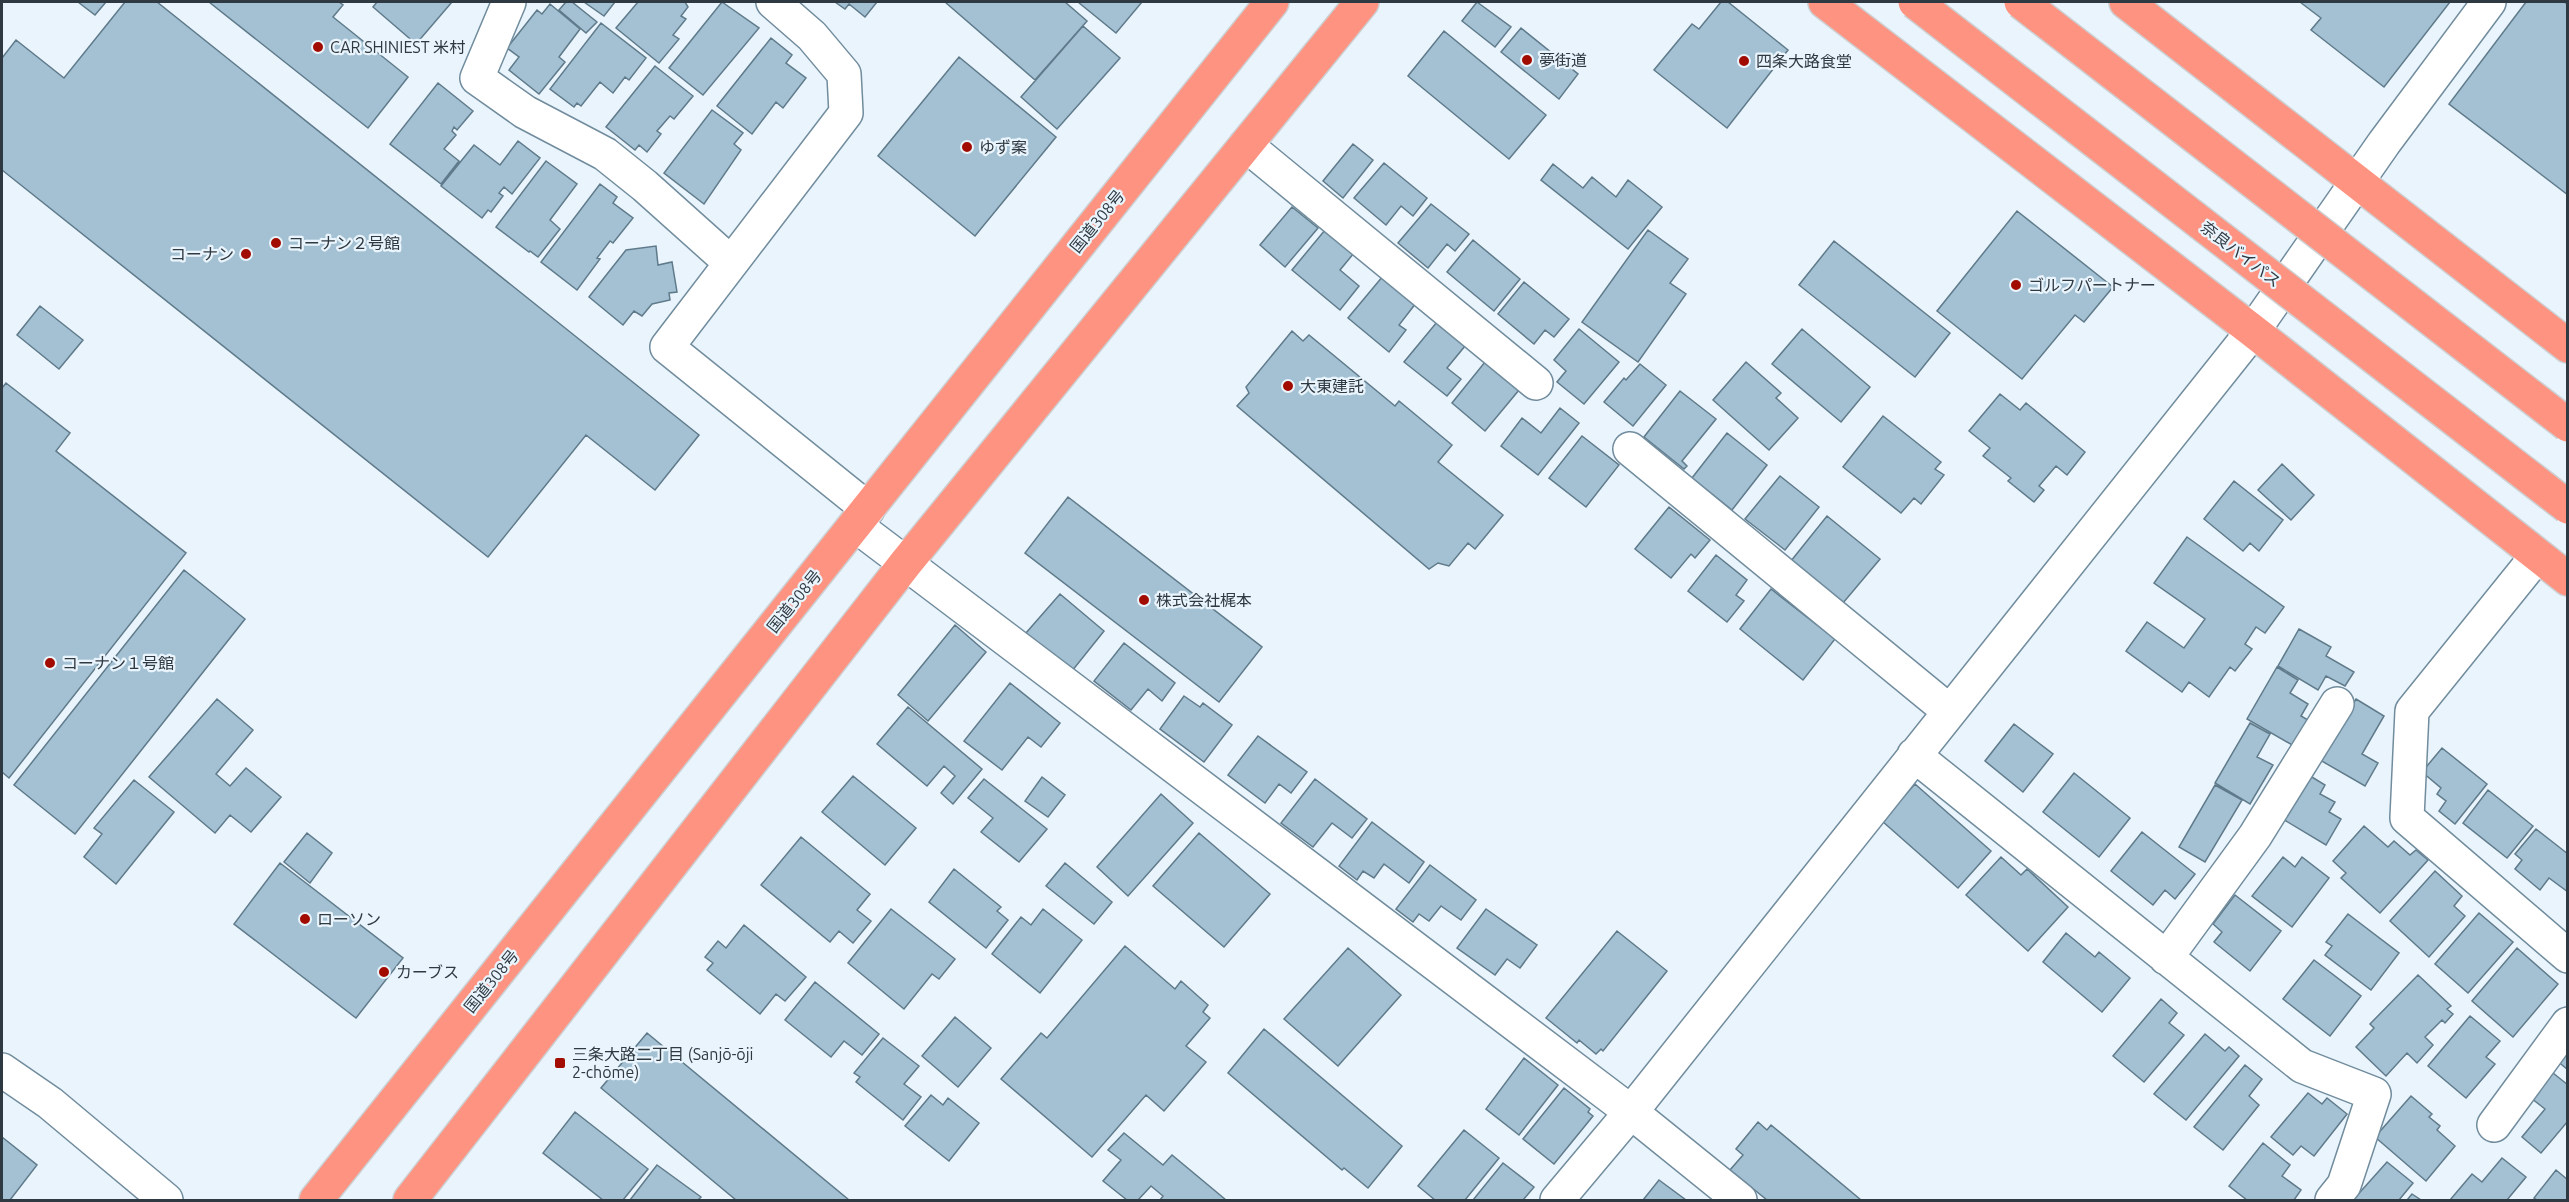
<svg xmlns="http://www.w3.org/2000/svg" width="2569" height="1202" font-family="Ubuntu,'Noto Sans JP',sans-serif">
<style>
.building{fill:#a4c1d3;stroke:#5f7a8a;stroke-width:1.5}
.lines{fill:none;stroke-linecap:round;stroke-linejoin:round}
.street-casing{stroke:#718c9d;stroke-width:36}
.secondary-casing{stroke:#718c9d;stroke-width:36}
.highway-casing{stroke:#cdcfd1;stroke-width:36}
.street{stroke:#fff;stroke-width:33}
.secondary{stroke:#fff;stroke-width:33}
.highway{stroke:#fe9381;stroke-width:33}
.highway-bridge-casing{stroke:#cdcfd1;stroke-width:36;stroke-linecap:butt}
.highway-bridge{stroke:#fe9381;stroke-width:33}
.poi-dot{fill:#a20c00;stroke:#e9f4fc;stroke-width:2}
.labels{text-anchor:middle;stroke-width:4.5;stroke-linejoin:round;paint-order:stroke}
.poi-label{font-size:16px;fill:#2e3941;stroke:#e9f4fc;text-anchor:start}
.street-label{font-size:16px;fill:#2e3941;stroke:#e9f4fc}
</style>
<rect width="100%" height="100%" fill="#e9f4fc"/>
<path class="building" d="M78 2H106L95 15Z
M125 2H157L699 435 655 490 586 435 488 557 2 170V58L16 40 64 78Z
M209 2H339L343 5 333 17 408 77 368 128Z
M377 2H452L416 44 373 7Z
M566 2H572L597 22 586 33 559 10Z
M584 2H615L604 16Z
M638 2H685L688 7 681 16 686 19 673 35 679 39 659 63 616 28Z
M722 2 759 28 703 95 669 68Z
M835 2H877L865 17 849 4 845 9Z
M945 2H1065L1087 21 1035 80Z
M1078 2H1142L1116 33Z
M1477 2 1511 27 1495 47 1462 21Z
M1721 2H1728L1788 50 1727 128 1654 70 1692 24 1699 29Z
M2300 2H2450L2384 87 2311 30 2321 18Z
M2526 2H2564L2568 4V195L2449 104Z
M550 4 580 29 559 57 565 62 539 94 509 70 519 57 507 48 537 10 542 14Z
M601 23 646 58 629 80 625 77 613 93 600 82 581 106 577 103 574 107 550 89Z
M1083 26 1120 58 1057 129 1021 97Z
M1521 28 1578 74 1559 99 1501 52Z
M1444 31 1546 115 1509 159 1408 76Z
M771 38 792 55 786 63 806 78 783 108 776 102 752 134 717 106Z
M959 57 1056 137 975 236 878 156Z
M655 66 693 96 674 119 670 116 657 131 661 134 647 152 639 145 635 150 606 127Z
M438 83 473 111 457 130 454 127 452 131 456 135 444 149 459 161 441 184 390 144Z
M712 110 743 133 734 144 741 150 704 204 664 173Z
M518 141 540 158 512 194 504 187 499 193 503 196 491 212 488 210 482 218 441 186 474 145 500 165Z
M1353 144 1373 160 1343 198 1323 181Z
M546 161 577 184 550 220 560 229 538 257 530 251 529 252 496 227Z
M1384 163 1427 198 1413 216 1401 206 1386 225 1354 198Z
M1553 164 1583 188 1592 177 1616 197 1628 180 1662 207 1628 249 1541 180Z
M600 184 617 197 613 203 633 218 613 243 610 241 597 258 600 259 577 290 541 262Z
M1431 204 1469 234 1455 251 1447 244 1428 268 1398 243Z
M1292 207 1318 228 1285 267 1260 245Z
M2017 211 2113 287 2084 322 2075 315 2022 379 1937 311Z
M1325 230 1354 253 1340 270 1359 286 1340 310 1292 270Z
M1648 230 1688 259 1670 283 1686 294 1638 362 1582 322Z
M1473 240 1520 279 1494 311 1447 272Z
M1834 241 1950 333 1915 377 1799 285Z
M656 246 658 265 672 262 677 292 669 293 670 300 652 304 642 316 634 311 623 325 589 297 626 250Z
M1383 276 1416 303 1399 325 1406 330 1389 352 1348 318Z
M1524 282 1569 319 1554 337 1545 330 1534 344 1498 314Z
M40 306 83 340 59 369 17 335Z
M1437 322 1465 346 1447 368 1461 379 1447 396 1404 362Z
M1579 329 1619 362 1584 404 1557 382 1566 371 1554 360Z
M1802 329 1870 387 1841 422 1772 364Z
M1292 331 1303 341 1309 335 1395 406 1399 401 1452 445 1438 462 1503 515 1475 549 1468 543 1449 566 1438 563 1429 569 1237 406 1249 393 1246 387Z
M1485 362 1519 390 1485 431 1452 403Z
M1746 362 1781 393 1776 398 1798 418 1769 450 1713 400Z
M1640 364 1666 385 1633 426 1604 402 1624 378 1626 380Z
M6 383 70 433 56 451 186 553 9 778 2 772V388Z
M1680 391 1716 419 1682 461 1687 466 1684 469 1644 437Z
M2000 394 2020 410 2026 403 2085 452 2067 475 2056 466 2039 486 2044 490 2034 502 2008 481 2011 478 1983 456 1990 448 1969 431Z
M1560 408 1579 423 1538 475 1501 446 1522 418 1541 433Z
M1883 416 1941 462 1935 469 1944 475 1921 504 1914 498 1901 513 1843 467Z
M1727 433 1767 465 1732 510 1692 478Z
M1582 436 1619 465 1586 507 1549 478Z
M2282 464 2314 495 2291 520 2258 490Z
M1780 476 1819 507 1785 550 1745 519Z
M2234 481 2283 520 2259 551 2250 543 2243 551 2204 519Z
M1068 497 1262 647 1219 702 1025 553Z
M1669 507 1710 540 1695 558 1691 554 1671 578 1635 549Z
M1827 516 1880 559 1843 603 1791 561Z
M2187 537 2284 607 2265 633 2256 627 2245 644 2252 649 2235 671 2230 667 2209 697 2189 682 2182 692 2126 651 2147 622 2184 648 2205 619 2154 583Z
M1716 555 1747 580 1736 595 1744 601 1727 622 1688 591Z
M184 570 245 619 75 834 14 785Z
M1771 589 1835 639 1803 680 1740 629Z
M1060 594 1104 631 1072 671 1026 633Z
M955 625 986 652 928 721 898 695Z
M2299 629 2331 647 2326 656 2354 672 2345 686 2326 676 2318 690 2278 666Z
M1124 643 1175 683 1162 701 1148 689 1131 710 1094 681Z
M2277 667 2298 680 2290 693 2308 704 2301 716 2308 720 2294 746 2247 719Z
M1010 683 1060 723 1041 747 1028 737 1002 770 964 741Z
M1184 696 1200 707 1203 703 1232 725 1204 762 1160 729Z
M217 699 253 730 216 774 230 786 246 768 281 797 251 832 230 815 215 833 149 777Z
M2356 699 2384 716 2362 754 2378 763 2365 786 2320 760Z
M908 707 982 769 953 804 941 793 955 776 944 766 927 786 877 744Z
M2250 723 2270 734 2257 757 2273 765 2250 804 2215 783Z
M2014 724 2053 754 2023 792 1985 761Z
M1258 736 1307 772 1291 793 1279 784 1265 803 1228 775Z
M2442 748 2487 784 2455 824 2439 811 2446 801 2437 794 2441 788 2422 772Z
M2074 773 2130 818 2099 857 2043 812Z
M2307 774 2325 785 2320 794 2335 802 2329 812 2341 819 2326 845 2281 818Z
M853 776 916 828 885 865 822 812Z
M1042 777 1065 795 1048 817 1025 801Z
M984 779 1047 829 1019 862 981 832 993 818 968 798Z
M1315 779 1367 819 1352 838 1332 823 1313 847 1281 823Z
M134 780 174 812 116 884 84 857 102 834 94 828Z
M1915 784 1991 851 1958 888 1882 821Z
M2215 785 2242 800 2205 862 2179 847Z
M2488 790 2533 826 2507 858 2463 823Z
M1161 794 1193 823 1128 896 1097 867Z
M1372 822 1424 862 1409 883 1384 864 1374 878 1363 871 1357 880 1339 866Z
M2364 826 2388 847 2394 841 2410 855 2416 850 2428 860 2380 913 2341 878 2346 873 2333 861Z
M2536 829 2568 854V892L2549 878 2540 890 2515 869 2522 860 2515 854Z
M2142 832 2195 874 2175 899 2165 890 2153 905 2111 871Z
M307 833 332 853 310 883 284 862Z
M1199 833 1270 894 1224 947 1153 886Z
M801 837 870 894 857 910 871 921 853 943 839 931 830 942 761 885Z
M2001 857 2021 875 2027 869 2068 907 2028 951 1966 895Z
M2283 857 2295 867 2302 857 2329 878 2292 927 2252 896Z
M280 863 403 958 356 1018 234 924Z
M1065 863 1112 902 1094 924 1046 886Z
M1430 865 1476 900 1461 920 1441 906 1429 921 1419 914 1413 922 1396 909Z
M954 869 1001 907 997 911 1008 920 986 948 929 902Z
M2435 871 2462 896 2454 906 2465 916 2429 957 2390 921Z
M2235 895 2281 931 2250 971 2214 942 2222 932 2213 924Z
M891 909 955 959 939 979 932 974 904 1009 848 963Z
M1043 909 1082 940 1040 993 992 954 1021 917 1031 925Z
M1486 909 1537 945 1520 968 1507 959 1495 975 1457 948Z
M2479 913 2513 942 2468 993 2435 964Z
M2348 914 2399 953 2371 990 2325 955 2332 946 2326 942Z
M744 925 806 977 785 1001 776 994 760 1014 707 970 713 963 705 957 718 941 726 948Z
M1617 931 1667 971 1603 1051 1601 1049 1596 1054 1579 1040 1577 1043 1546 1018Z
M2066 933 2095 957 2099 952 2130 978 2102 1012 2043 962Z
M1125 946 1175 989 1181 981 1208 1005 1203 1012 1210 1018 1186 1046 1206 1062 1164 1111 1146 1095 1092 1157 1001 1079 1041 1033 1047 1038Z
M1348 948 1401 995 1338 1066 1284 1019Z
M2517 948 2558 984 2513 1037 2472 1001Z
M2314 960 2361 996 2330 1036 2283 999Z
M2418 975 2451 1006 2447 1009 2453 1014 2445 1023 2442 1020 2425 1037 2433 1045 2417 1063 2407 1053 2386 1076 2356 1047 2374 1028 2370 1024Z
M815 982 879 1034 862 1055 844 1041 831 1057 785 1020Z
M2161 999 2177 1013 2169 1023 2184 1035 2144 1082 2113 1056Z
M2470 1016 2500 1041 2486 1057 2495 1064 2466 1098 2428 1066Z
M955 1017 991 1048 958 1087 922 1056Z
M1264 1029 1402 1146 1368 1188 1344 1168 1342 1170 1228 1073Z
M647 1033 849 1200H736L601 1088Z
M2205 1034 2225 1051 2229 1047 2239 1056 2186 1120 2154 1094Z
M883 1038 919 1066 904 1084 921 1097 903 1120 856 1082 860 1077 854 1073Z
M2568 1046V1070L2556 1060Z
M1524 1058 1558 1085 1519 1135 1486 1109Z
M2245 1065 2262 1079 2249 1096 2259 1105 2223 1150 2194 1127Z
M2548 1069 2568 1085V1121L2541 1153 2522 1137 2545 1109 2527 1095Z
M1564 1088 1590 1109 1588 1112 1593 1116 1554 1164 1523 1139Z
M2308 1093 2322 1104 2327 1098 2347 1114 2314 1156 2301 1146 2293 1155 2271 1137Z
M931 1095 943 1105 948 1098 979 1123 949 1161 905 1126Z
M2411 1096 2432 1114 2429 1117 2440 1126 2437 1130 2455 1146 2426 1181 2375 1137Z
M575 1112 648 1169 623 1200H603L543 1153Z
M1758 1122 1767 1130 1771 1125 1861 1200H1767L1730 1170 1743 1155 1736 1149Z
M1464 1130 1499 1158 1465 1200H1435L1418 1186Z
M1124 1133 1163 1165 1172 1155 1226 1200H1160L1163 1196 1151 1186 1138 1200H1127L1103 1181 1121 1160 1108 1150Z
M2 1137 37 1165 10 1200H2Z
M2263 1143 2290 1165 2282 1176 2301 1190 2294 1200H2247L2229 1186Z
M2502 1158 2526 1177 2507 1200H2450L2472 1174 2482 1182Z
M2387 1162 2413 1183 2399 1200H2353Z
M1503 1163 1534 1187 1523 1200H1473Z
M657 1165 701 1197 698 1200H630Z
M2556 1170 2568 1180V1200H2537L2534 1198Z
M1659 1180 1686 1200H1643Z
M2412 1194 2421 1200H2407Z"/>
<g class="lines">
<g class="street-casing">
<path id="street" d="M509 2 477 78 525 112 605 154 645 186 731 263
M773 2 812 36 844 74 846 113 667 347 868 509
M1246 145 1536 383
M1630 449 1949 711
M855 525 1631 1112 1740 1200
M2537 556 2412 711 2407 818 2568 956
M1914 755 2302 1066 2374 1094 2344 1185 2332 1200
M2166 958 2255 836 2337 704
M2494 1125 2568 1024
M1557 1200 1631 1112 2253 331 2384 143 2489 2"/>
</g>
<g class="secondary-casing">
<path id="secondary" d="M2 1070 50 1103 166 1200"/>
</g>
<g class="highway-casing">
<path id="highway" d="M1825 2 2253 331 2568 579
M2126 2 2568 346
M316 1200 1272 2
M410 1200 905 564 1362 2"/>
</g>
<use href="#street" class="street"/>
<use href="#secondary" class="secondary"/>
<use href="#highway" class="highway"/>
<g class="highway-bridge-casing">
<path id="highway-bridge" d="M1915 2 2568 507
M2021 2 2568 425"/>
</g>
<use href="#highway-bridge" class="highway-bridge"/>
</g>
<g class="poi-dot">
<circle cx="318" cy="47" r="6"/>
<circle cx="1527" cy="60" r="6"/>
<circle cx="1744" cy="61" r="6"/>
<circle cx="967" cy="147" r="6"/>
<circle cx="276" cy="243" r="6"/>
<circle cx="246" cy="254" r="6"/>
<circle cx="2016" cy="285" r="6"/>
<circle cx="1288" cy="386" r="6"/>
<circle cx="1144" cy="600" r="6"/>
<circle cx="50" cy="663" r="6"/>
<circle cx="305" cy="919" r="6"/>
<circle cx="384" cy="972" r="6"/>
<rect x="554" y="1057" width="12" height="12" rx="3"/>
</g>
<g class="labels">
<g class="poi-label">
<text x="330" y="53">CAR SHINIEST 米村</text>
<text x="1539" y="66">夢街道</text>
<text x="1756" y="67">四条大路食堂</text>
<text x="979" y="153">ゆず案</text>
<text x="288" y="249">コーナン２号館</text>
<text x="234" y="260" text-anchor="end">コーナン</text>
<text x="2028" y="291">ゴルフパートナー</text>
<text x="1300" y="392">大東建託</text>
<text x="1156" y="606">株式会社梶本</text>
<text x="62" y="669">コーナン１号館</text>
<text x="317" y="925">ローソン</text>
<text x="396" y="978">カーブス</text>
<text x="572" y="1060">三条大路二丁目 (Sanjō-ōji<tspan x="572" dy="18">2-chōme)</tspan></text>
</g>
<g class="street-label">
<text transform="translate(1097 221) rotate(-51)" y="6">国道308号</text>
<text transform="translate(2241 254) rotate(38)" y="6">奈良バイパス</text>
<text transform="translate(794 601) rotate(-51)" y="6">国道308号</text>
<text transform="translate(491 981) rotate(-51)" y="6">国道308号</text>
</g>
</g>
<rect width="2569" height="1202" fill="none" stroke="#2e3941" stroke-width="6"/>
</svg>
